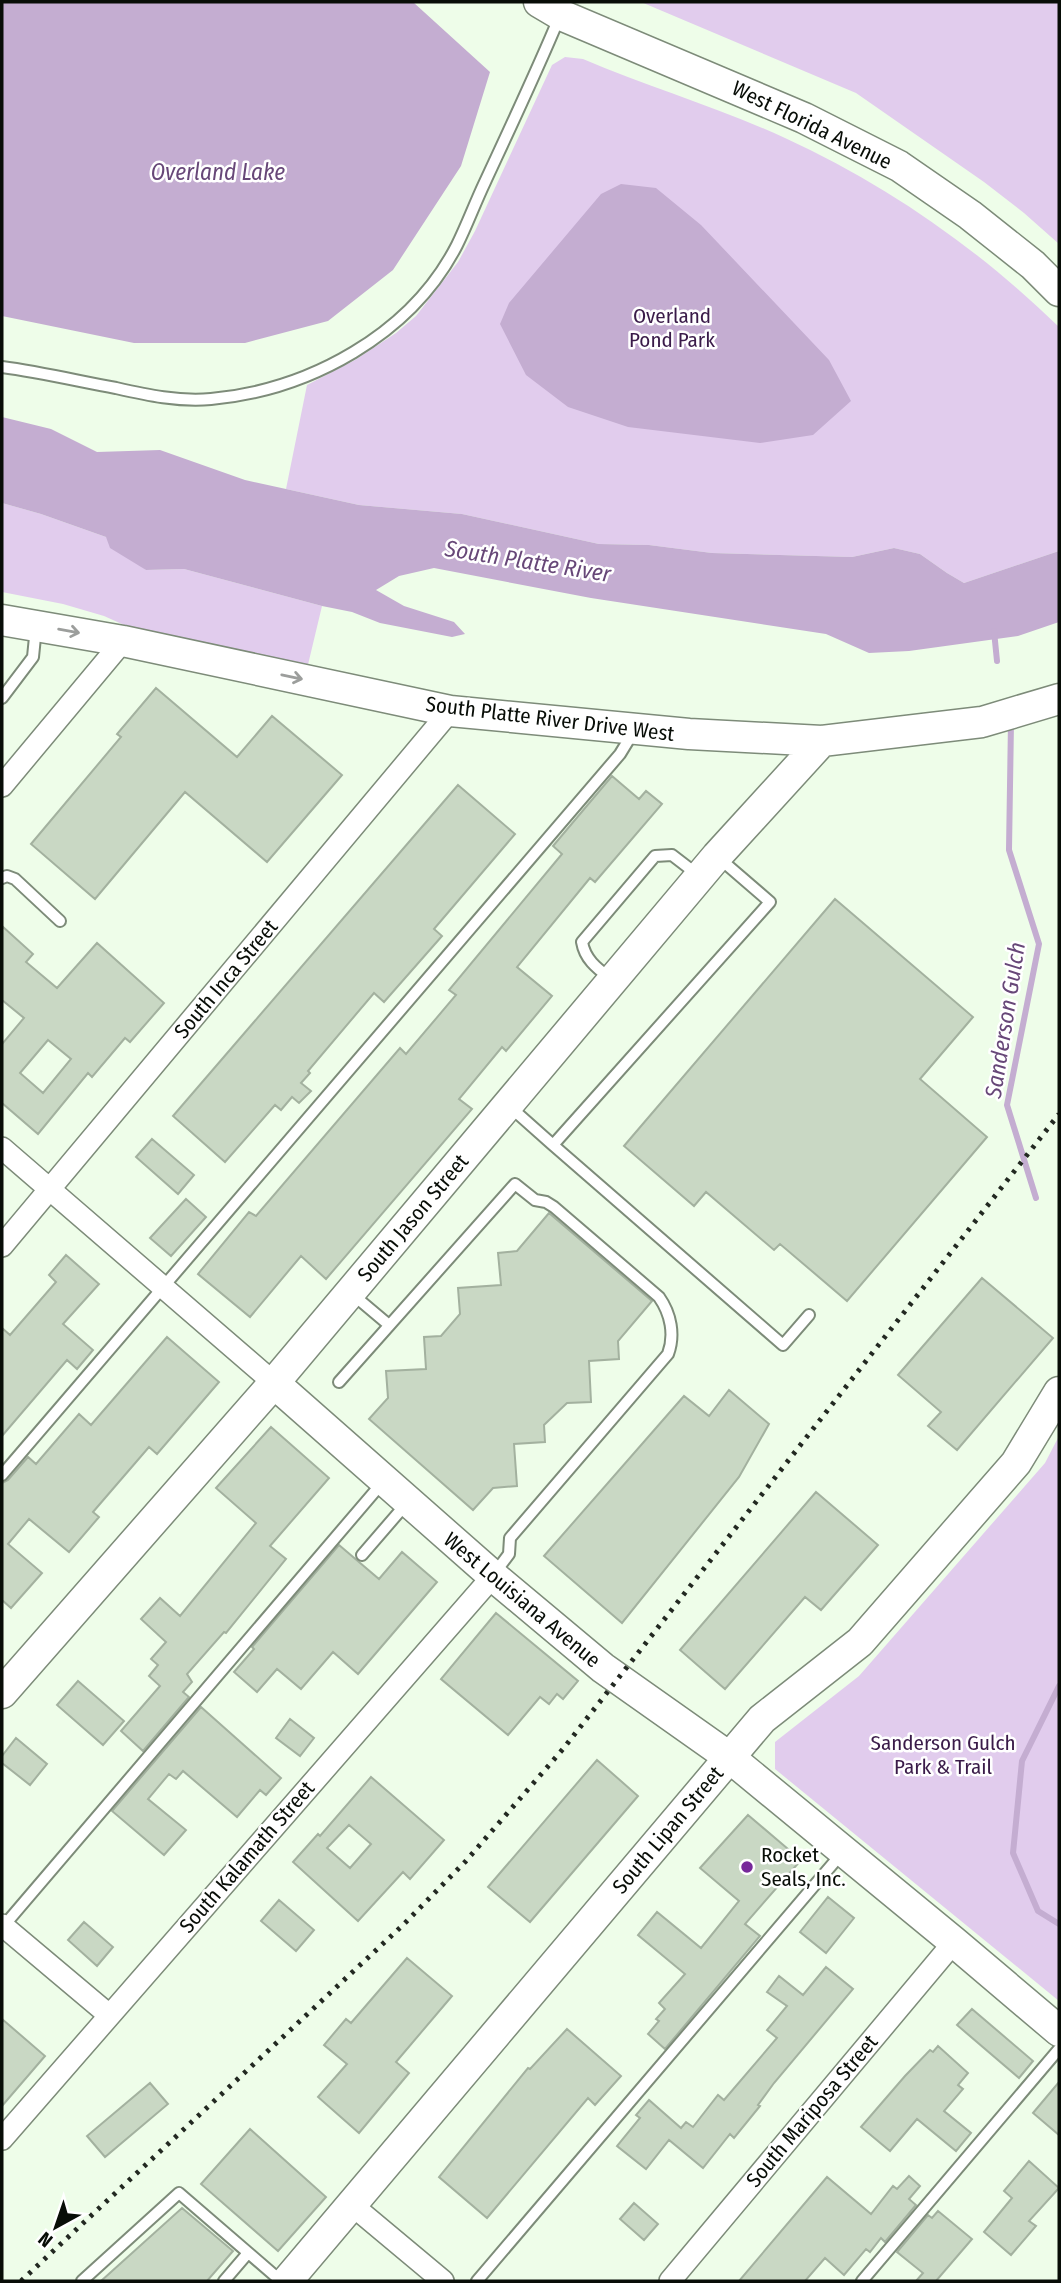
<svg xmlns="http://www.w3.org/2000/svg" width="1061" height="2283" font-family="'Fira Sans Condensed',sans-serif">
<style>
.green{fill:#e1cced}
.water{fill:#c4add1}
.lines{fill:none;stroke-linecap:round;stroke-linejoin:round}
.stream{stroke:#c4add1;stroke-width:6}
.building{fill:#c9d8c4;stroke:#a3b19f;stroke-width:2;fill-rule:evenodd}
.lane-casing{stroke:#7d8b79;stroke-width:14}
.street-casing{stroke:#7d8b79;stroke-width:24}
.secondary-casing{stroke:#7d8b79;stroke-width:33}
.lane{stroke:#fff;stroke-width:10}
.street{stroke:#fff;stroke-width:21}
.secondary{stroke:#fff;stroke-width:30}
.rail{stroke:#222821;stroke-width:5;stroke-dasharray:3.5 7;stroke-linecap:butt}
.oneway{stroke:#9c9e9c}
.poi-dot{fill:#77299a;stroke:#fff;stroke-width:2.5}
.labels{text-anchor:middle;stroke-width:5;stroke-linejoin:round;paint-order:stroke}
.street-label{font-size:21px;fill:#080d07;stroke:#fff}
.park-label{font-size:21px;fill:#3a1b49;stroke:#fff}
.poi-label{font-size:21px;fill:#080d07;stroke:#fff;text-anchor:start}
.water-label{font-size:23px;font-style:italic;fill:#674778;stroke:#fff}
</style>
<rect width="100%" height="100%" fill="#eefde9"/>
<path class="green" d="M641 2H1059V244L1024 213 984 182 856 93Z
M565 57 583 59C649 87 720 108 785 138 887 185 979 249 1059 327V551L964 583 947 573 920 554 894 548 852 557 712 553 649 545 599 544 462 514 359 505 286 489 307 385 355 360 396 333 416 316 458 262 475 231 552 65Z
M2 503 41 514 106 537 146 570 184 569 322 606 306 673 151 637 104 616 63 604 2 592Z
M1059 1436V2001L775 1769V1742L859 1676 1045 1463Z"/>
<path class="water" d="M2 2H413L490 72 461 166 393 270 328 321 245 343H134L2 316Z
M621 184 656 188 701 225 829 360 851 401 813 435 760 443 628 427 568 407 526 375 500 324 509 303 601 194Z
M2 417 51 429 97 452 160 450 245 480 359 505 462 514 599 544 649 545 712 553 852 557 894 548 920 554 947 573 964 583 1059 551V622L1018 636 909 651 869 653 826 634 591 598 434 568 399 576 376 590 404 606 454 622 465 634 452 637 380 623 352 612 322 606 184 569 146 570 110 548 106 537 41 514 2 503Z"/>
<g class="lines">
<path class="stream" d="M994 631 997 661
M1011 722 1009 850 1039 944 1007 1105 1036 1198
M1059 1686 1022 1761 1013 1853 1038 1911 1059 1924"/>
</g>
<path class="building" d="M156 688 237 757 272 716 342 775 267 862 185 792 95 899 31 844 121 737 117 734Z
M612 776 639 799 646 791 662 804 595 882 590 878 517 967 552 996 506 1051 502 1047 459 1099 472 1109 326 1279 301 1256 250 1317 198 1274 249 1212 256 1216 400 1048 406 1054 456 995 449 990 562 854 553 846Z
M458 785 515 834 434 929 442 936 384 1002 374 993 308 1071 310 1073 301 1083 311 1091 299 1103 292 1097 281 1110 275 1105 225 1162 173 1116Z
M835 899 973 1017 920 1079 987 1137 847 1301 780 1244 774 1250 706 1192 694 1206 624 1146Z
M2 926 33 954 26 962 57 988 97 943 164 1003 130 1042 125 1038 92 1077 88 1073 38 1134 2 1103V1044L24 1018 2 1000ZM48 1040 71 1059 43 1093 20 1073Z
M152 1139 194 1175 178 1194 136 1157Z
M186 1199 206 1217 171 1256 150 1238Z
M549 1213 652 1301 618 1341 619 1359 589 1361 591 1402 567 1403 544 1425 545 1442 514 1444 517 1486 493 1488 473 1510 369 1419 388 1398 386 1371 426 1369 424 1337 441 1336 460 1314 458 1288 501 1285 498 1253 517 1251Z
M66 1255 99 1284 63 1324 93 1350 77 1369 67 1360 2 1436V1328L10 1335 56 1282 49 1275Z
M982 1278 1053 1338 957 1450 928 1426 941 1412 898 1375Z
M167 1337 219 1382 157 1454 149 1447 93 1512 99 1517 69 1552 29 1519 8 1544 42 1573 11 1608 2 1600V1483L8 1480 28 1457 36 1464 79 1414 91 1425Z
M729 1390 769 1424 739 1477 622 1623 544 1556 684 1396 709 1416Z
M271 1427 329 1478 270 1546 286 1559 226 1633 224 1632 187 1674 192 1682 183 1692 189 1697 143 1751 121 1731 160 1686 149 1676 158 1665 151 1659 166 1642 141 1619 160 1598 180 1616 256 1523 216 1488Z
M816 1492 878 1545 821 1610 805 1597 725 1689 680 1650Z
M339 1545 379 1579 402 1552 437 1582 358 1674 333 1652 301 1689 277 1669 257 1692 234 1672 254 1649 252 1647Z
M496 1613 578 1681 563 1699 557 1694 549 1704 540 1697 508 1735 441 1679Z
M78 1681 124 1721 103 1745 57 1705Z
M201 1707 281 1778 266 1795 260 1790 237 1817 183 1771 176 1779 169 1774 148 1799 186 1830 164 1855 112 1811Z
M290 1719 314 1738 300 1756 276 1738Z
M16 1738 47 1764 30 1785 2 1763V1756Z
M597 1760 638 1796 530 1922 488 1887Z
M371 1777 444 1840 410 1879 403 1872 358 1921 293 1862 318 1834 320 1836ZM349 1825 371 1844 350 1868 327 1848Z
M748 1815 801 1860 745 1924 760 1936 665 2049 648 2034 659 2021 656 2019 665 2009 659 2003 685 1974 638 1935 657 1912 701 1948 739 1901 700 1868Z
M828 1897 854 1918 826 1953 800 1932Z
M279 1900 314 1930 296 1951 261 1921Z
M84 1922 113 1947 97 1966 68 1940Z
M407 1958 452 1996 396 2062 409 2073 359 2133 318 2097 347 2064 324 2045 346 2019 351 2023Z
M826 1967 853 1989 774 2083 758 2105 760 2106 734 2138 730 2134 703 2168 669 2140 646 2169 617 2146 640 2118 636 2115 649 2100 681 2128 686 2122 693 2127 718 2095 724 2100 777 2038 767 2030 787 2006 767 1992 779 1976 803 1995Z
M972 2009 1033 2061 1019 2078 957 2025Z
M2 2019 45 2056 2 2106Z
M567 2029 621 2076 595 2105 588 2098 487 2218 439 2177 528 2068 530 2069Z
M938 2046 968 2073 958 2085 963 2089 944 2111 971 2133 956 2151 917 2119 890 2151 861 2127 905 2076 930 2050 933 2052Z
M1059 2082V2135L1033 2113Z
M150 2083 168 2104 105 2157 87 2136Z
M250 2129 326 2197 278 2251 201 2184Z
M1029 2161 1059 2188 1029 2221 1036 2226 1011 2255 984 2232 1012 2198 1004 2191Z
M909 2176 920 2186 909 2199 916 2205 885 2242 881 2238 870 2252 866 2249 844 2275 825 2258 805 2281H739L827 2177 871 2214 893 2186 897 2189Z
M634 2203 658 2224 644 2240 620 2219Z
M182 2208 233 2251 207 2281H101Z
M938 2211 972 2239 936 2281H916L923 2273 897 2252 928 2215 932 2218Z"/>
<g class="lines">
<g class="lane-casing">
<path id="lane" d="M2 367C40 372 78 381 116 388 147 395 179 402 211 399 309 390 411 335 457 245 467 225 475 203 485 182 510 128 536 73 559 18
M2 698 33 657 36 627
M2 878 7 876 15 879 60 921
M611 979C598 969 585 960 582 942L655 856 672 855 698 875
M508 1105 553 1145 770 902 719 858
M553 1145 783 1345 809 1315
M351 1293 389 1325
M339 1382 515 1184 535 1200 546 1202 554 1207 659 1297C671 1314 675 1335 668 1354L510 1538 509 1554 494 1574
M2 1475 620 754 634 731
M362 1555 406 1504
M2 1928 382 1483
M82 2281 179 2193 281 2281
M224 2281 248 2253
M477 2281 842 1853
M862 2281 1059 2049"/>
</g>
<g class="street-casing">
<path id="street" d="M2 786 123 641
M2 1148 274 1383
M2 1246 450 711
M2 1925 109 2015
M2 2139 493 1576
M352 2205 443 2281
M670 2281 954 1942"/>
</g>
<g class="secondary-casing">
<path id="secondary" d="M539 2 561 15 804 118 899 166 970 215 1033 265 1059 291
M2 620 123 641 450 711 689 734 822 741 982 722 1059 699
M274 1383 493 1576 603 1668 729 1757 954 1942 1059 2031
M2 1693 274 1383 717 856 822 741
M287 2281 762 1719 860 1642 1016 1463 1059 1392"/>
</g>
<use href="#lane" class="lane"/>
<use href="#street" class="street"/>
<use href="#secondary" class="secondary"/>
<path class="rail" d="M21 2281 403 1925 465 1862 563 1749 1059 1114"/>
</g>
<defs><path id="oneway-shaft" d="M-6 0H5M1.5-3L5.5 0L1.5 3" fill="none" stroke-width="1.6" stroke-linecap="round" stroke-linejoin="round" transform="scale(1.75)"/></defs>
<g class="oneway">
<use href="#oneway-shaft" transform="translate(69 631) rotate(10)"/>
<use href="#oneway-shaft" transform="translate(292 677) rotate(12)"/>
</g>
<circle class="poi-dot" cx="747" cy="1867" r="7"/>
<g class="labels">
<g class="street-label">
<text transform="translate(812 125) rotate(26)" y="7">West Florida Avenue</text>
<text transform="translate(550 719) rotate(7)" y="7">South Platte River Drive West</text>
<text transform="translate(226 979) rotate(-50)" y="7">South Inca Street</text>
<text transform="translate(413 1218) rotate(-50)" y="7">South Jason Street</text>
<text transform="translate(522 1600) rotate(40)" y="7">West Louisiana Avenue</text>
<text transform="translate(668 1830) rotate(-50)" y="7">South Lipan Street</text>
<text transform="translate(247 1857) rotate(-49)" y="7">South Kalamath Street</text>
<text transform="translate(812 2111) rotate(-50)" y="7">South Mariposa Street</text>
</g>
<g class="park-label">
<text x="672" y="323">Overland<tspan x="672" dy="24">Pond Park</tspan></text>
<text x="943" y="1750">Sanderson Gulch<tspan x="943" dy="24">Park &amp; Trail</tspan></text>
</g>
<g class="poi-label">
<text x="761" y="1862">Rocket<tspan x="761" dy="24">Seals, Inc.</tspan></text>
</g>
<g class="water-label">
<text x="218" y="180">Overland Lake</text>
<text transform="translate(528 561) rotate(9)" y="8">South Platte River</text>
<text transform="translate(1005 1020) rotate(-81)" y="8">Sanderson Gulch</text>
</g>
</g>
<rect width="1061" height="2283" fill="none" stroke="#080d07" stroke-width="7"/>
<g transform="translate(56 2227) rotate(220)" stroke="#ffffff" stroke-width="5" paint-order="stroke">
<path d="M0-5L12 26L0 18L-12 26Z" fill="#080d07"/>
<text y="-10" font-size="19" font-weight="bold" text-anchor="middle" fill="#080d07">N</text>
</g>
</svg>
